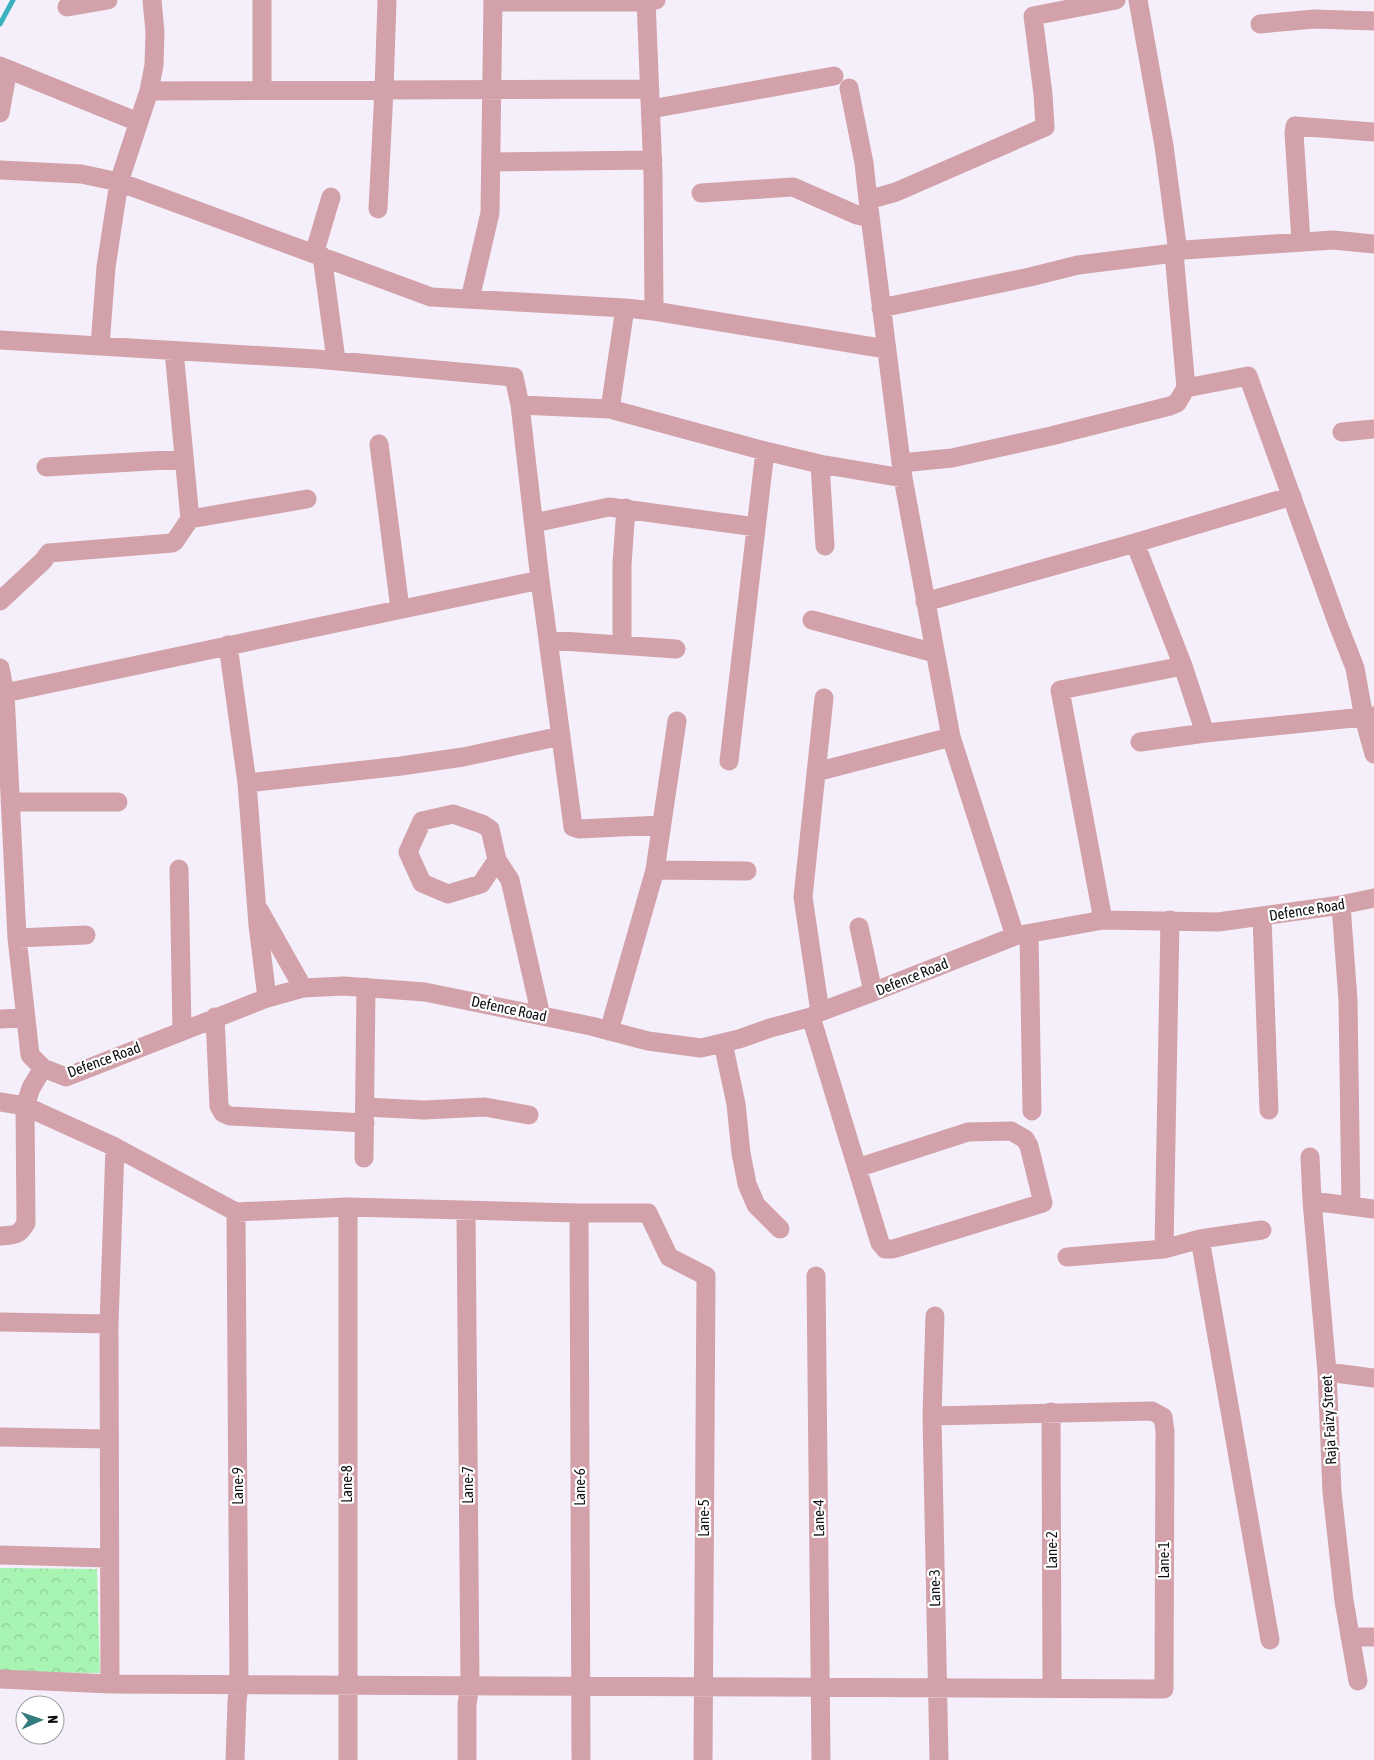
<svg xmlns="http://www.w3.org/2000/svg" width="1374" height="1760" font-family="'Asap Condensed',sans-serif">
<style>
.park{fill:url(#park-crowns)}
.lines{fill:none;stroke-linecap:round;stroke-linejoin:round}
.stream{stroke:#3cb2bf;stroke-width:5}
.minor{stroke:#d2a1a9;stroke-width:19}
.labels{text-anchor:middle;stroke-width:4.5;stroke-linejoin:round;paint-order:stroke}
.street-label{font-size:15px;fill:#100e12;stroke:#fff}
</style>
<defs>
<pattern id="park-crowns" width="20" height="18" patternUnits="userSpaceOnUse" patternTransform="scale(1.25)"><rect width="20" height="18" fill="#a7f4b3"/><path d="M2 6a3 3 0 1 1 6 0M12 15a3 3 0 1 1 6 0" fill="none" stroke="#8fd099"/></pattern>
</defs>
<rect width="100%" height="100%" fill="#f4effa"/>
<path class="park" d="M0 1568 97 1569 100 1673 0 1672Z"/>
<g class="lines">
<path class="stream" d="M0 24 13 0"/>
<path class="minor" d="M262 0V90
M646 0 653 174 654 311 886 349
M1138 0 1164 146 1178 252
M493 2H646L656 0
M67 7 108 0
M1260 24 1314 19 1374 21
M0 66 138 122
M849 88 864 163 868 200
M149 91 650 89
M651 109 834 76
M0 113 8 69
M491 162 653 160
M0 170 81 174 119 182 431 297 625 308
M701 193 793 187 857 215 870 218
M378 209 384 90 387 0
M1301 242 1294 133 1295 126 1374 132
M314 254 331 197
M322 256 336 360
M470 299 490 213 493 0
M881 308 1030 277 1078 265 1174 253 1184 250 1333 240 1374 244
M0 340 316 359 514 377 520 405
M100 346 106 267 119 182 149 91 154 65 155 32 152 0
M174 351 190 519 307 499
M1186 388 1248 376 1337 622 1355 668 1364 718 1374 754
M610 409 765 451 820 464 903 478
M1342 432 1374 429
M379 444 400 609
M901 463 952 458 1051 436 1170 406 1177 403 1186 388 1174 253
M820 464 825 546
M46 467 184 459
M534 523 609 507 756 527
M1135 543 1183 666 1205 733
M540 580 573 827 579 829 661 825
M0 601 43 561 49 553 172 543 175 541 190 519
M925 602 1135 543 1292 496
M812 620 935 653
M548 640 676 649
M228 645 247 783 258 925 267 998
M622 645V564L626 508
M0 668 5 693 17 938 30 1055 43 1068 66 1077 267 998 303 988 344 986 425 992 591 1026 648 1041 701 1048 739 1039 770 1028 811 1017 820 1012 873 992 1015 936 1103 920 1218 922 1341 905 1374 898
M5 693 540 580 520 405 610 409 625 308 654 311
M1140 742 1205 733 1374 716
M729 761 765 451
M816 772 951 737
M247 783 401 766 463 757 561 736
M10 802H118
M453 814 482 824 490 829 497 860 481 884 448 894 422 883 408 852 422 821Z
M497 860 510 880 541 1016
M179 869 182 1031
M655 870 747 871
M1341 905 1348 1000 1351 1206
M259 910 303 988
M1262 917 1269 1110
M1103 920 1060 690 1183 666
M859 927 873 992
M1029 934 1032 1111
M1015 936 951 737 903 478 868 200 896 192 1045 127 1043 94 1033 16 1116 0
M17 938 86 935
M820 1012 803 897 824 698
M215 1017 219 1106 223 1113 230 1116 365 1123
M811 1017 880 1243 885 1249H893L1043 1203 1029 1146 1025 1139 1011 1131 968 1132 857 1168
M0 1019 26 1018
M609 1031 655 870 677 721
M723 1043 736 1104 741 1153 747 1184 756 1205 780 1229
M0 1102 25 1106 115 1147 236 1212 348 1207 579 1213H648L669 1257 706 1276 703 1760
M365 1107 424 1110 485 1107 529 1115
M1310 1157 1312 1201 1327 1372 1332 1492 1344 1601 1358 1681
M364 1158 366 987
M1312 1201 1374 1209
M466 1211 470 1685 467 1704V1760
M579 1213 581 1760
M0 1236C14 1235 19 1236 26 1223L25 1106 31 1088 43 1068
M1200 1239 1270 1640
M1164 1249 1200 1239 1262 1230
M1067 1257 1164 1249 1170 920
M816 1276 821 1760
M0 1322 109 1324
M1327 1372 1374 1378
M1051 1412 1052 1688
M932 1416 939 1760
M0 1437 108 1439
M0 1555 108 1558
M1350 1637H1374
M0 1679 110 1684 1164 1689 1165 1431 1163 1417 1152 1411 932 1416 935 1316
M110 1684 109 1324 115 1147
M235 1760 237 1702 239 1684 236 1212
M348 1760V1207"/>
</g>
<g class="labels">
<g class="street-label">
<text transform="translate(1307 910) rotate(-9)" y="5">Defence Road</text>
<text transform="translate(912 977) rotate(-22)" y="5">Defence Road</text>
<text transform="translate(509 1009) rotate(12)" y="5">Defence Road</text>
<text transform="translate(104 1060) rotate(-20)" y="5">Defence Road</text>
<text transform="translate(1329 1420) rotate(-93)" y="5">Raja Faizy Street</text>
<text transform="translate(347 1484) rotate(-90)" y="5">Lane-8</text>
<text transform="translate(468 1485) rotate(-90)" y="5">Lane-7</text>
<text transform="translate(238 1486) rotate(-90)" y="5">Lane-9</text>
<text transform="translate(580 1487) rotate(-90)" y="5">Lane-6</text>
<text transform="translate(704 1518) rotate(-90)" y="5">Lane-5</text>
<text transform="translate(819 1518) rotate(-91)" y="5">Lane-4</text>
<text transform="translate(1052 1550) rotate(-90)" y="5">Lane-2</text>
<text transform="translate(1164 1560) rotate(-90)" y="5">Lane-1</text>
<text transform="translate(935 1588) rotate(-91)" y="5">Lane-3</text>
</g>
</g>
<g transform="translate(40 1720) rotate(88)"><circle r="24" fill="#ffffff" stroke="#9f9fa0"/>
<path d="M0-4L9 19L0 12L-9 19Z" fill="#327b7e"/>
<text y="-8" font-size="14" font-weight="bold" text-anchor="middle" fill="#100e12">N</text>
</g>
</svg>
